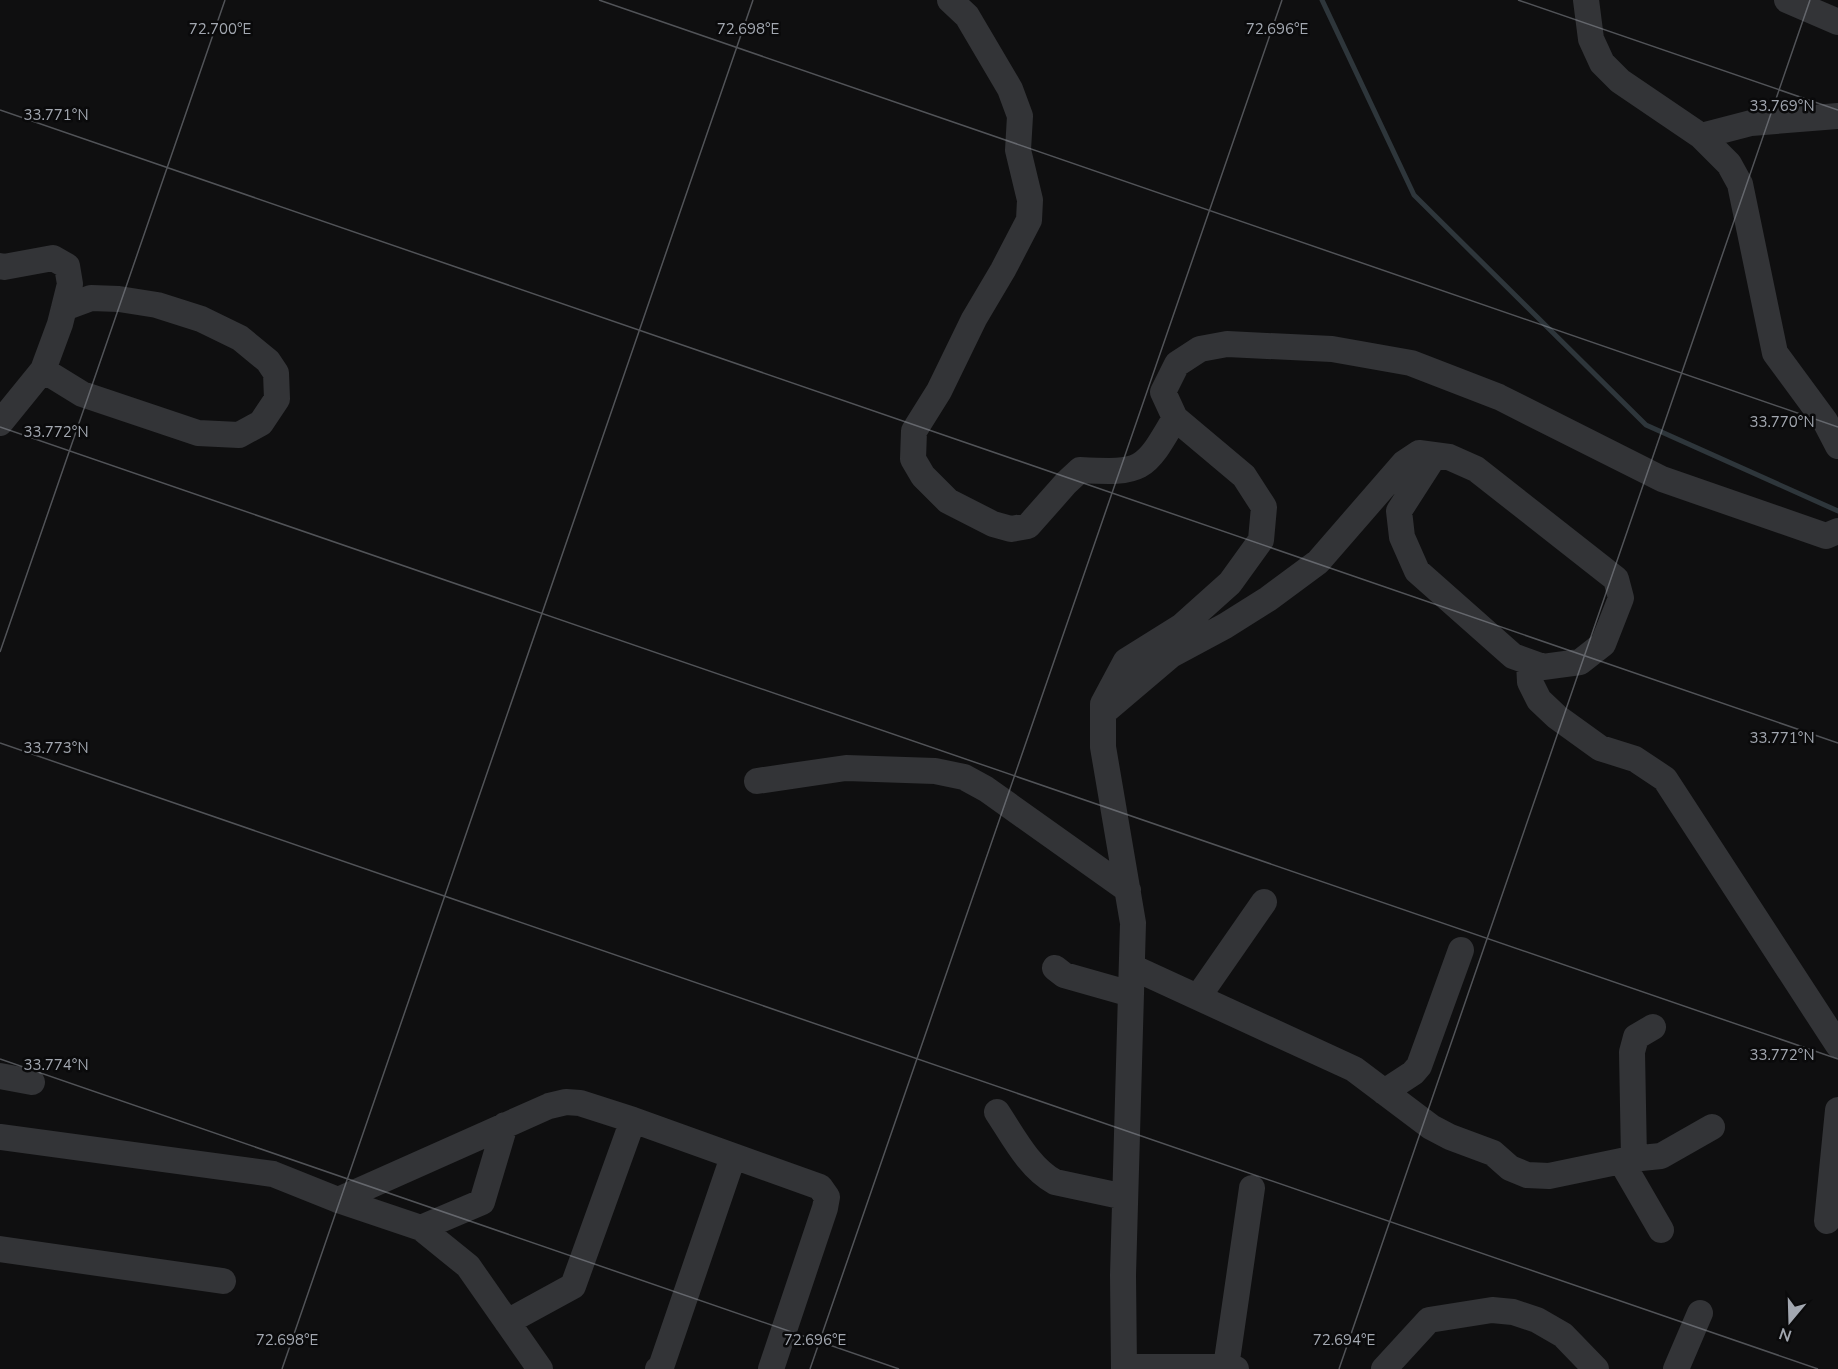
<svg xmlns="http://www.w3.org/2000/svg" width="1838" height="1369" font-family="'Nunito Sans',sans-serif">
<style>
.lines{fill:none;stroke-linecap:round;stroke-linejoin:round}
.stream{stroke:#2e363b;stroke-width:5}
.minor{stroke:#333437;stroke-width:26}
.ticks{fill:none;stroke:#a2a7b0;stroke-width:1.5;stroke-opacity:0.45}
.ticks-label{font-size:15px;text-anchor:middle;fill:#a2a7b0;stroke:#0a0a0b;stroke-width:5;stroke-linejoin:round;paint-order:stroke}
</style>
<rect width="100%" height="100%" fill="#0f0f10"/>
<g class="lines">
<path class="stream" d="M1322 0 1414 195 1646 425 1838 511"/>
<path class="minor" d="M950 0 967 16 1010 89 1020 116 1018 150 1030 200 1029 220 1003 270 974 319 939 391 914 431 913 459 923 476 948 501 993 524 1011 529 1028 526 1066 483 1080 470C1142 473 1144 472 1175 418
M1586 0 1591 39 1602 63 1620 81 1701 136 1729 164 1740 184 1775 353 1825 421 1838 446
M1787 0 1838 22
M1701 136 1751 123 1838 116
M0 266 4 267 53 258 67 266 70 284 60 324 43 370 0 423
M43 370 82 394 198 433 239 435 261 423 277 399 276 373 268 361 240 338 201 319 157 305 119 299 91 298 64 308
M1529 662 1530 682 1539 700 1557 717 1600 748 1635 759 1665 779 1838 1045
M1105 711 1171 655 1225 626 1268 599 1318 562 1404 463 1419 453 1449 457 1476 469 1616 579 1621 598 1603 644 1580 662 1543 667 1513 656 1417 571 1402 537 1399 511 1435 455
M757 781 846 768 935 771 964 777 986 789 1128 890
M1132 967 1354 1069 1431 1127 1450 1137 1493 1153 1510 1168 1527 1175 1549 1176 1631 1159 1661 1156 1712 1127
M1055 968 1064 975 1131 994
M1198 997 1264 902
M0 1076 32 1082
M1384 1092 1413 1073 1419 1066 1461 950
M997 1112C1013 1136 1029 1168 1055 1182L1125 1197
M0 1137 273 1174 338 1200 421 1228 468 1266 540 1369
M1634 1159 1632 1052 1636 1037 1653 1027
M1621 1161 1661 1230
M338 1200 549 1106 566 1102 580 1103 633 1120 820 1187 827 1197 825 1208 771 1369
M1827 1221 1838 1110
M421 1228 482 1202 505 1125
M0 1249 223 1281
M507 1322 573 1286 633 1120
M1124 1367H1226L1236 1369
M1226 1367 1252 1188
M658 1369 661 1367 733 1157
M1124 1369 1123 1275 1133 923 1103 747V704L1126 661 1182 626 1230 583 1261 540 1264 507 1244 476 1175 418 1163 392 1177 364 1200 349 1227 344 1332 349 1411 363 1499 397 1662 479 1826 536 1838 531
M1384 1369 1429 1320 1492 1310 1513 1312 1537 1320 1563 1335 1596 1369
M1676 1369 1700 1313"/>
</g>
<path class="ticks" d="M599 0 1838 427M1518 0 1838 110M0 110 1838 743M0 427 1838 1059M0 652 225 0M0 743 1818 1369M0 1059 899 1369M282 1369 753 0M810 1369 1282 0M1339 1369 1810 0"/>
<g class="ticks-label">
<text x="220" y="34">72.700°E</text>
<text x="748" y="34">72.698°E</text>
<text x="1277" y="34">72.696°E</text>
<text x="1782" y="111">33.769°N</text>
<text x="56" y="120">33.771°N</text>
<text x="1782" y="427">33.770°N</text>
<text x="56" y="437">33.772°N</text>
<text x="1782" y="743">33.771°N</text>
<text x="56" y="753">33.773°N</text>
<text x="1782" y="1060">33.772°N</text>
<text x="56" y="1070">33.774°N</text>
<text x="287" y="1345">72.698°E</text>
<text x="815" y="1345">72.696°E</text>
<text x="1344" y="1345">72.694°E</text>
</g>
<g transform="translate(1790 1321) rotate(199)" stroke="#0a0a0b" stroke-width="4.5" paint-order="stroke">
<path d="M0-4.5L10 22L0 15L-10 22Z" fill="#a2a7b0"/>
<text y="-9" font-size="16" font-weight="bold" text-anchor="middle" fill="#a2a7b0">N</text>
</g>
</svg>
